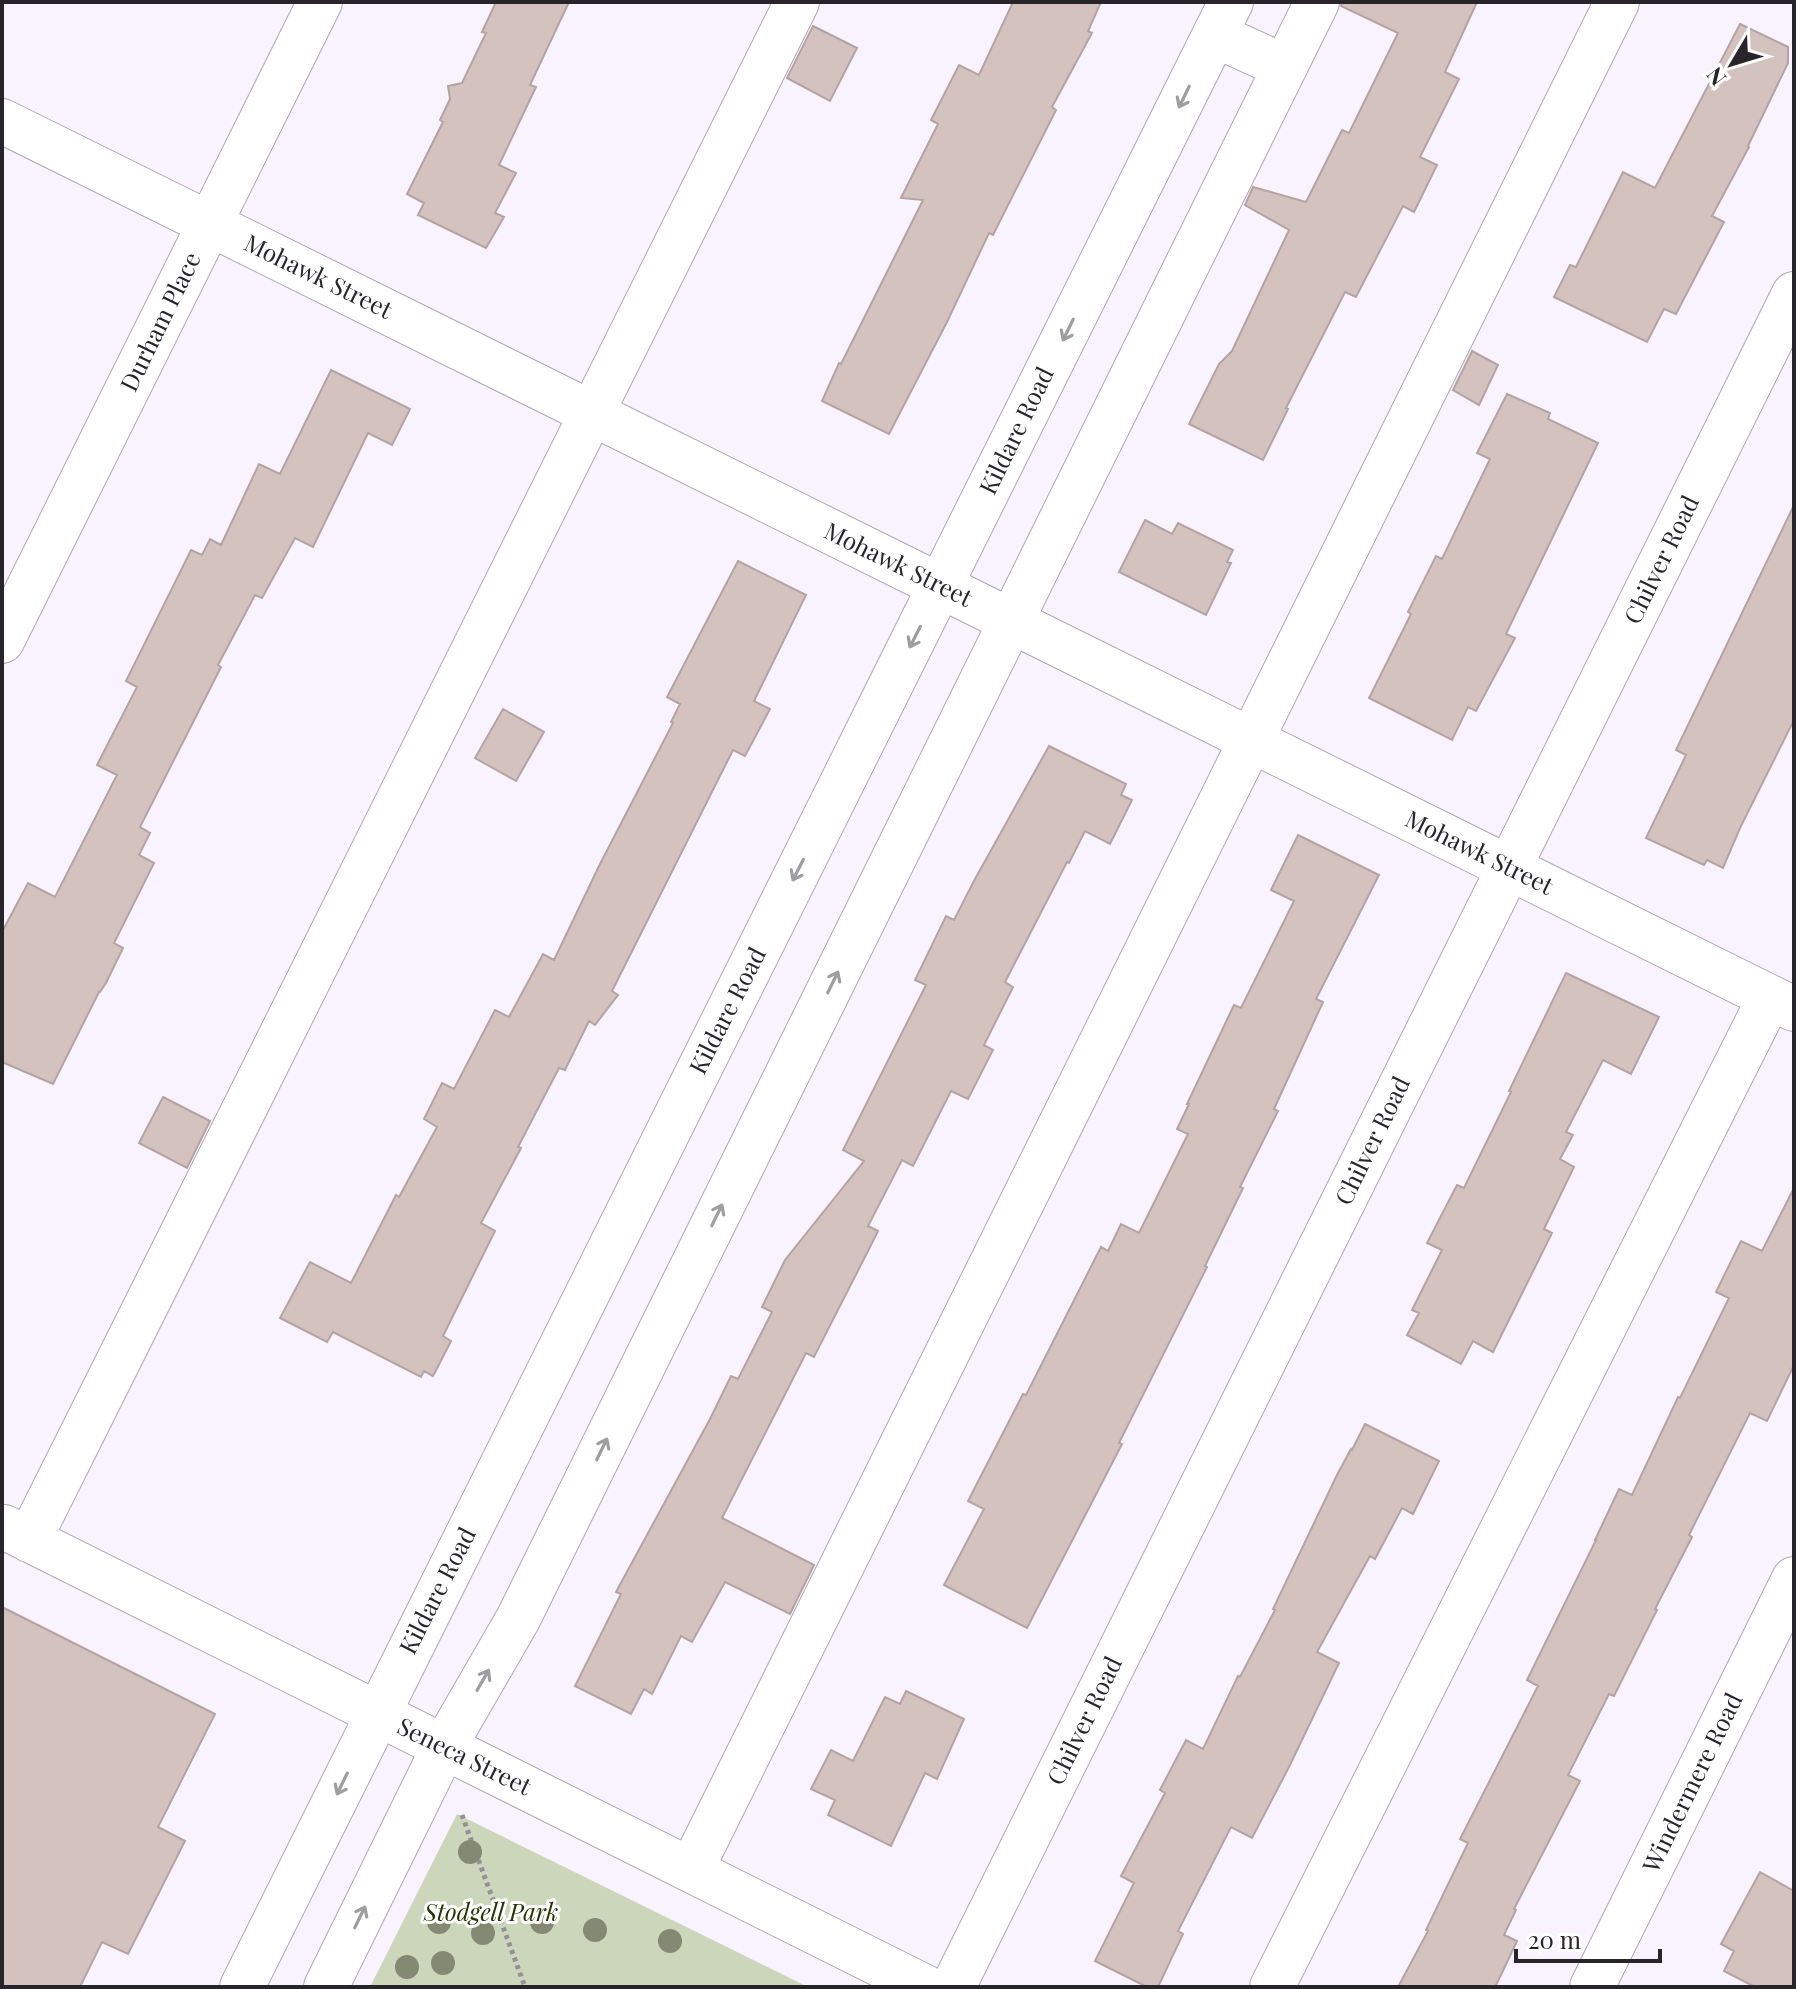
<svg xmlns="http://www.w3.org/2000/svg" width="1796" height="1989" font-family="'Playfair Display',serif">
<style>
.green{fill:#ccd6ba}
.building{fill:#d3c2be;stroke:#b4a4a1;stroke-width:2}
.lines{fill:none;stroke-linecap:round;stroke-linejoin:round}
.minor-casing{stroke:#aea7b4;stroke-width:46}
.path{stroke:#949098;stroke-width:5;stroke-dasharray:4 4;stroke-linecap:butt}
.minor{stroke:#fff;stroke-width:44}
.tree{fill:#848973}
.oneway{stroke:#9e9d9f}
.labels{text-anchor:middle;stroke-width:6;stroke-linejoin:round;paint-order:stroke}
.street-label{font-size:24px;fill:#272529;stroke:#fff}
.park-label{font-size:24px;font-style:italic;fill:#263302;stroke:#fff}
</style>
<rect width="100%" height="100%" fill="#f8f3fe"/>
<path class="green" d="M457 1814 808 1987H370Z"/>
<path class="building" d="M496 2H569L530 85 536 87 499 165 516 173 495 213 504 217 486 248 418 215 424 203 407 194 443 122 440 120 450 99 448 86 462 83 486 33 482 32Z
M1013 2H1101L1088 31 1092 33 1052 107 1056 110 993 235 989 233 947 322 889 434 822 401 839 363 841 364 923 200 901 198 938 124 931 120 959 65 979 75Z
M1342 2H1477L1445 72 1459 79 1420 157 1437 165 1414 212 1403 206 1356 297 1345 292 1286 408 1288 409 1263 460 1189 424 1219 364 1232 351 1289 230 1245 205 1253 187 1306 202 1342 130 1349 133 1398 33 1341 6Z
M1740 24 1788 47V63L1748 146 1749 147 1712 216 1724 222 1676 314 1664 309 1647 342 1554 297 1570 265 1576 267 1623 172 1655 188Z
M813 26 857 48 830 101 787 78Z
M1472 351 1498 365 1479 405 1453 390Z
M331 370 410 409 392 445 368 433 313 547 295 538 262 598 255 595 218 665 221 667 140 827 150 833 139 855 154 863 114 943 123 948 106 983 100 992H99L53 1084 2 1062V932L28 883 55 897 117 775 97 765 137 687 126 681 191 550 202 555 210 539 221 545 259 464 280 474Z
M1507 394 1550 413 1548 419 1598 443 1506 634 1515 638 1476 711 1468 707 1452 740 1369 698 1411 614 1408 612 1436 556 1442 559 1490 459 1477 453Z
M1794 505V720L1740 828 1723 868 1707 860 1704 865 1646 838 1686 755 1676 750Z
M1145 520 1172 534 1178 523 1233 550 1227 562 1231 563 1206 615 1119 572Z
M738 561 806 595 754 701 770 709 745 756 733 750 612 991 618 995 595 1025 589 1021 565 1070 559 1068 518 1147 521 1148 481 1223 495 1231 443 1336 451 1341 433 1376 424 1371 421 1377 333 1332 327 1342 280 1318 310 1262 351 1283 396 1195 399 1197 437 1127 424 1119 442 1083 454 1089 495 1010 509 1017 543 954 554 960 600 864 673 723 671 722 680 704 667 697Z
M503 709 544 732 516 781 475 758Z
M1049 746 1126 784 1121 795 1132 800 1110 844 1085 831 1069 863 1067 862 1005 982 1013 987 984 1045 993 1050 968 1099 951 1091 913 1166 902 1160 868 1226 878 1231 870 1247 814 1357 806 1353 722 1518 814 1565 790 1614 725 1582 692 1642 681 1636 652 1694 644 1689 631 1714 575 1686 621 1594 616 1592 710 1419 731 1376 738 1379 772 1312 762 1307 785 1260 864 1161 843 1150 926 985 915 980 946 916 954 920 975 879Z
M1298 835 1379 875 1316 999 1323 1002 1274 1109 1278 1111 1240 1187 1243 1188 1205 1266 1207 1267 1119 1443 1122 1444 1027 1628 944 1585 984 1509 968 1501 1023 1394 1026 1395 1101 1247 1108 1251 1121 1224 1139 1233 1188 1134 1177 1129 1189 1104H1187L1234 1005 1241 1008 1294 901 1271 890Z
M1566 973 1659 1017 1631 1074 1603 1060 1566 1132 1573 1135 1560 1159 1574 1167 1544 1229 1552 1233 1493 1352 1473 1341 1461 1364 1407 1335 1419 1313 1412 1310 1442 1250 1427 1243 1457 1185 1464 1188 1511 1092 1509 1091Z
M163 1097 210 1121 187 1168 139 1143Z
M1794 1188V1365L1767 1421 1750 1413 1689 1535 1692 1537 1655 1609 1657 1610 1614 1696 1609 1694 1568 1775 1580 1781 1514 1909 1516 1910 1504 1935 1517 1941 1501 1975 1495 1987H1398L1428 1931 1426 1930 1468 1843 1460 1839 1538 1686 1527 1680 1596 1540H1595L1619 1489 1632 1495 1678 1397 1680 1398 1729 1298 1716 1292 1741 1241 1762 1251Z
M1365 1424 1439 1461 1413 1514 1402 1508 1375 1559 1370 1556 1317 1652 1339 1663 1289 1767 1252 1838 1231 1827 1178 1931 1183 1934 1158 1987H1147L1095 1961 1134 1883 1121 1876 1165 1793 1160 1790 1186 1740 1203 1749 1238 1676 1240 1677 1275 1610 1273 1609 1337 1475 1351 1449 1352 1450Z
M2 1607 215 1714 158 1827 185 1841 128 1954 102 1942 80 1987H2Z
M906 1691 964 1719 937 1779 925 1773 891 1846 828 1815 835 1800 811 1789 831 1750 853 1761 885 1697 900 1704Z
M1760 1872 1794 1891V1987H1755L1724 1971 1734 1951 1721 1944Z"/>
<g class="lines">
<g class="minor-casing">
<path id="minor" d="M1215 35 1285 67
M2 121 1794 1009
M2 641 320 2
M4 1527 925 1987
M29 1540 797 2
M691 1870 1617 2
M242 1987 1231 2
M326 1987 444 1747 518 1619 1317 2
M953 1987 1794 294
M1272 1987 1770 997
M1592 1987 1794 1579"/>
</g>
<path class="path" d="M462 1815 525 1987"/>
<use href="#minor" class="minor"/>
</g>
<g class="tree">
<circle cx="470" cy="1852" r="12"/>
<circle cx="439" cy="1922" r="12"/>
<circle cx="542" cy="1922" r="12"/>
<circle cx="595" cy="1930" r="12"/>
<circle cx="483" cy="1933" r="12"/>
<circle cx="670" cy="1941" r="12"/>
<circle cx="443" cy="1963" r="12"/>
<circle cx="407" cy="1967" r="12"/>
</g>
<defs><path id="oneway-shaft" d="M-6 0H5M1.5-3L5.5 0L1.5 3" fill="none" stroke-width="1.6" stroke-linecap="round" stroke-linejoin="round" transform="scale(2)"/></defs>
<g class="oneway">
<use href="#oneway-shaft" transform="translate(1184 97) rotate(116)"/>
<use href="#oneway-shaft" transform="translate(1068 330) rotate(116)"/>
<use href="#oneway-shaft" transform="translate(915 637) rotate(117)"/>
<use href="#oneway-shaft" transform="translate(798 870) rotate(117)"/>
<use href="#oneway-shaft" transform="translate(833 982) rotate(-64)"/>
<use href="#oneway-shaft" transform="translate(717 1215) rotate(-64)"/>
<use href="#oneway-shaft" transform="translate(602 1449) rotate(-64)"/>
<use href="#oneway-shaft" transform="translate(483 1680) rotate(-60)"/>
<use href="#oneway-shaft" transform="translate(342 1784) rotate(116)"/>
<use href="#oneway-shaft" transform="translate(360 1917) rotate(-64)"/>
</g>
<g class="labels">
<g class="street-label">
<text transform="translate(318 277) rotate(26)" y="8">Mohawk Street</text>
<text transform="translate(161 322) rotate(-64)" y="8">Durham Place</text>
<text transform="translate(1017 431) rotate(-64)" y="8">Kildare Road</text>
<text transform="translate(1662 560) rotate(-64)" y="8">Chilver Road</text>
<text transform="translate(898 565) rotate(26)" y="8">Mohawk Street</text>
<text transform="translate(1479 853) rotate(26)" y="8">Mohawk Street</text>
<text transform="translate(728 1011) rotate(-63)" y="8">Kildare Road</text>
<text transform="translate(1373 1141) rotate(-64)" y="8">Chilver Road</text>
<text transform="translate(438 1591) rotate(-63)" y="8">Kildare Road</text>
<text transform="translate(1085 1721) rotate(-64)" y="8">Chilver Road</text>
<text transform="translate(464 1757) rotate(26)" y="8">Seneca Street</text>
<text transform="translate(1693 1783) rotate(-64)" y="8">Windermere Road</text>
</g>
<g class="park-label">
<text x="491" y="1921">Stodgell Park</text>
</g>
</g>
<rect width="1796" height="1989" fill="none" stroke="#272529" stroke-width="8"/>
<g transform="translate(1732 64) rotate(232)" stroke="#ffffff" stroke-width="6" paint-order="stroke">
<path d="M0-6L14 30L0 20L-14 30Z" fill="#272529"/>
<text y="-12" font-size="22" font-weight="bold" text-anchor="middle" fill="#272529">N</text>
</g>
<path d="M1516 1949v12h144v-12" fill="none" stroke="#272529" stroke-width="4"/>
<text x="1528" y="1949" font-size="24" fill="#272529" stroke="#ffffff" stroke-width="6" paint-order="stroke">20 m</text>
</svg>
